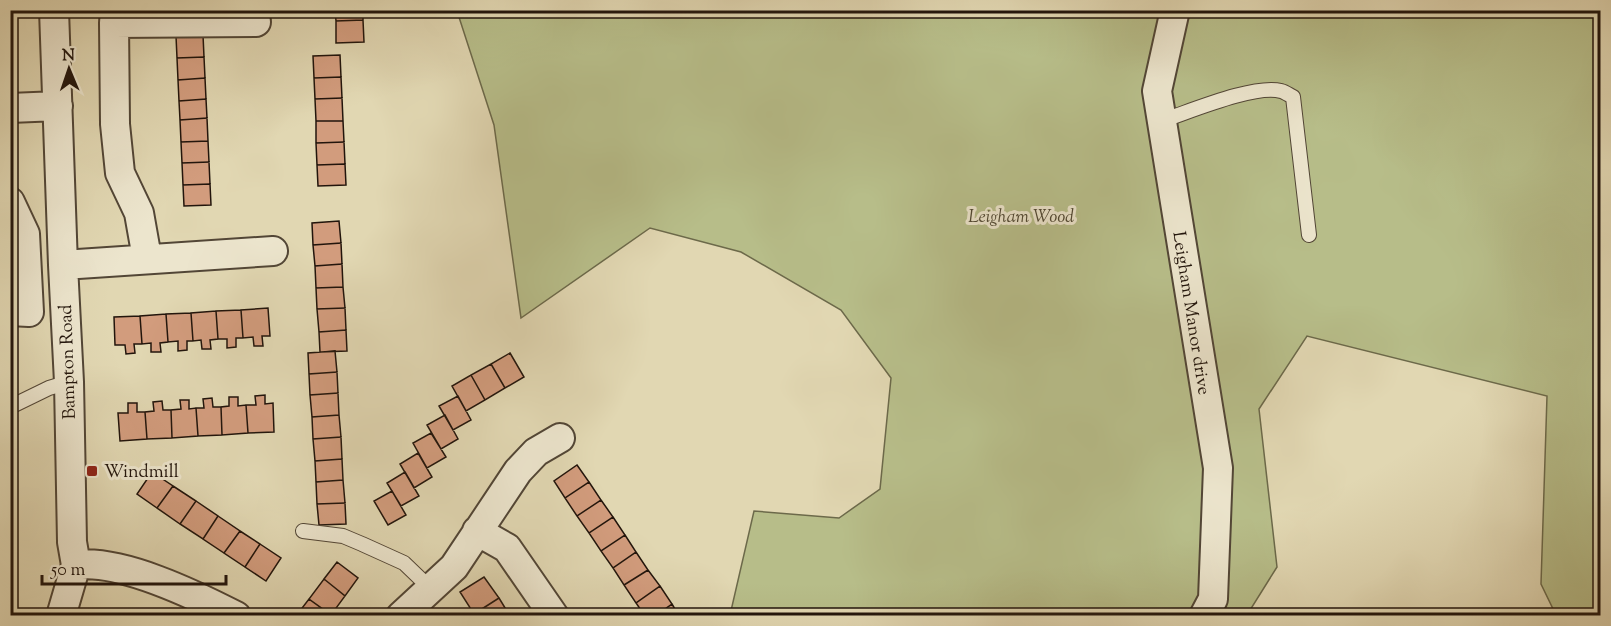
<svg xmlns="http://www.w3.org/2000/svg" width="1611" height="626" font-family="'Sorts Mill Goudy',serif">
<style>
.green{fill:#b7bd89;stroke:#6c694a;stroke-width:1.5}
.building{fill:#d29c7d;stroke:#22150c;stroke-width:1.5}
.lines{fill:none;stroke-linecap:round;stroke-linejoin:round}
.service-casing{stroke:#524636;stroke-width:16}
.minor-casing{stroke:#524636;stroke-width:32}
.service{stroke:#ece5cd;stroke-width:14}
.minor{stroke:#ece5cd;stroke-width:28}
.poi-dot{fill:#8f2418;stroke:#ece5cd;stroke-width:2}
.labels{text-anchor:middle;stroke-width:6;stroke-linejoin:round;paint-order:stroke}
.park-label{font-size:18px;font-style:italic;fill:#4f4732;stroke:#ece5cd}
.street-label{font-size:18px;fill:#22150c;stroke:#ece5cd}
.poi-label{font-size:18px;fill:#22150c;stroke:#ece5cd;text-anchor:start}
</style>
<rect width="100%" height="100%" fill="#e1d7b2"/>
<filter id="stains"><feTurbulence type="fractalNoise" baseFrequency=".00333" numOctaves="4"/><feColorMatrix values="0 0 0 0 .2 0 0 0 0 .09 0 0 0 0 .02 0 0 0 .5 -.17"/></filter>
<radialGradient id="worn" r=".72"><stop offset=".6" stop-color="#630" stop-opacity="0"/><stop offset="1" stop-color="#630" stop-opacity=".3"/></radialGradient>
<path class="green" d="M457 11H1600V615H1556L1541 584 1547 396 1307 336 1259 409 1277 567 1247 615H730L754 511 839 518 880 489 891 378 841 310 741 252 650 228 521 318 494 125Z"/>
<path class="building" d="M335 10H363V20L336 21Z
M363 20 364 42 336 43V21Z
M203 35 204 57 177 58 176 36Z
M340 55 341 77 314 78 313 56Z
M204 57 205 78 178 80 177 58Z
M341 77 342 98 315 99 314 78Z
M205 78 206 99 179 101 178 80Z
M342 98 343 121H316L315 99Z
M206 99 207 118 180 120 179 101Z
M207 118 208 141 181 142 180 120Z
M316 121H343L344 142 316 143Z
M208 141 209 162 182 163 181 142Z
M344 142 345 164 317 165 316 143Z
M209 162 210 184 183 185 182 163Z
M345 164 346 185 318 186 317 165Z
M210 184 211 205 184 206 183 185Z
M339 221 341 243 313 245 312 223Z
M341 243 342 264 315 266 313 245Z
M342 264 343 287 316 288 315 266Z
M343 287 345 308 317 309 316 288Z
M268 308 270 336H262L263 346H254L253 337 243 338 241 310Z
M345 308 346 330 319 332 317 309Z
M241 310 243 338H236V347L227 348V339H218L216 311Z
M216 311 218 339 210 340 211 349H202L201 340 193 341 191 313Z
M191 313 193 341H187V350L178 351V341L168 342 166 314Z
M166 314 168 342 160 343 161 352H151V343L142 344 140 316Z
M140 316 142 344H134L135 353 126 354 125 345H115L114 317Z
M346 330 347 351 320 352 319 332Z
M335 351 337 372 309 374 308 353Z
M510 353 524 377 505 388 491 364Z
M491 364 505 388 485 400 471 375Z
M337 372 338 393 310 395 309 374Z
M471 375 485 400 466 411 452 386Z
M338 393 339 415 312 417 310 395Z
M265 395V404L273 403 274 432 248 433 246 405H256L255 396Z
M458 396 471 420 453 430 439 406Z
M229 397H238V406L246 405 248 433 222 435 221 407 229 406Z
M212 398 213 407H221L222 435 198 436 196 408H204L203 399Z
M180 400H189V409L196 408 198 436 172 438 171 410 181 409Z
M162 401 163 410H171L172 438 147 439 145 412 154 411 153 402Z
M128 403H137V412H145L147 439 120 441 118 413H128Z
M339 415 341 437 313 439 312 417Z
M445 415 458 439 441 449 427 425Z
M431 433 446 457 427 468 413 443Z
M341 437 342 459 315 461 313 439Z
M418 453 432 477 414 488 400 464Z
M342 459 343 480 316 482 315 461Z
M577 465 589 482 565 498 554 481Z
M152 472 173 486 157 508 137 494Z
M405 472 419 496 401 506 387 483Z
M343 480 345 503 317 504 316 482Z
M589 482 601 500 577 516 565 498Z
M173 486 196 501 180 524 157 508Z
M392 491 406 515 388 525 374 501Z
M601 500 613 517 589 533 577 516Z
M196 501 218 516 203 539 180 524Z
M345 503 346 524 319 525 317 504Z
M218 516 240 531 224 553 203 539Z
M613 517 625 535 601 551 589 533Z
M240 531 260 544 245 567 224 553Z
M625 535 636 552 613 568 601 551Z
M260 544 281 558 266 581 245 567Z
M636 552 648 570 624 585 613 568Z
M337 562 358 578 345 596 324 579Z
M648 570 660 586 636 603 624 585Z
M484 577 499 598 474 614 460 592Z
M324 579 345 596 331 615 309 599Z
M660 586 672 604 655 616H645L636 603Z
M499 598 510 616H475L474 614Z
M309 599 331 615V616H296Z
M672 604 679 616H655Z"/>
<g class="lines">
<g class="service-casing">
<path id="service" d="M1161 121C1189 112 1254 84 1281 91 1285 92 1289 95 1293 97L1309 235
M10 407 49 388 69 382
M303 531 343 536 362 544 404 563 431 589"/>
</g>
<g class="minor-casing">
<path id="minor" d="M54 10 63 265 69 382 72 542 76 565 61 616
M115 10 114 23 115 124 120 173 139 213 147 258
M1175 10 1157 91 1218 468 1213 599 1204 616
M114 23 256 22
M10 108 58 106
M10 202 25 234 29 312 10 311
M63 265 273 251
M477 531 507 548 554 616
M76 565C121 559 195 595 236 616
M401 616 454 567 518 471 536 452 560 438"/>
</g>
<use href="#service" class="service"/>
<use href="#minor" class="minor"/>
</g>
<rect class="poi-dot" x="86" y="465" width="12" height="12" rx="3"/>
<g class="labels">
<g class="park-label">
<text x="1021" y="222">Leigham Wood</text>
</g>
<g class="street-label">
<text transform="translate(1192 313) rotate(81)" y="6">Leigham Manor drive</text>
<text transform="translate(67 362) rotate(-92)" y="6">Bampton Road</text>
</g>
<g class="poi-label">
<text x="104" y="477">Windmill</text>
</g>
</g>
<rect width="1611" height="626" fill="none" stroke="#e1d7b2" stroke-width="36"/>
<rect x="12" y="12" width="1587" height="602" fill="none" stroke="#22150c" stroke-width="3"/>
<rect x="18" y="18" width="1575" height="590" fill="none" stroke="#22150c" stroke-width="1.5"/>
<g transform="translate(69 69) rotate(358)" stroke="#ece5cd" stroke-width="4.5" paint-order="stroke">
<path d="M0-4.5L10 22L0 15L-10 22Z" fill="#22150c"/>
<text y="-9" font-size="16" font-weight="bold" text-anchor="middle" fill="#22150c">N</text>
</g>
<path d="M42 575v9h184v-9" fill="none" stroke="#22150c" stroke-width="3"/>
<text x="51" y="575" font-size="18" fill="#22150c" stroke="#ece5cd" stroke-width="4.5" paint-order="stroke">50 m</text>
<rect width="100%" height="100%" filter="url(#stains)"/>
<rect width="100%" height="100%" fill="url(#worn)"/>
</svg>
